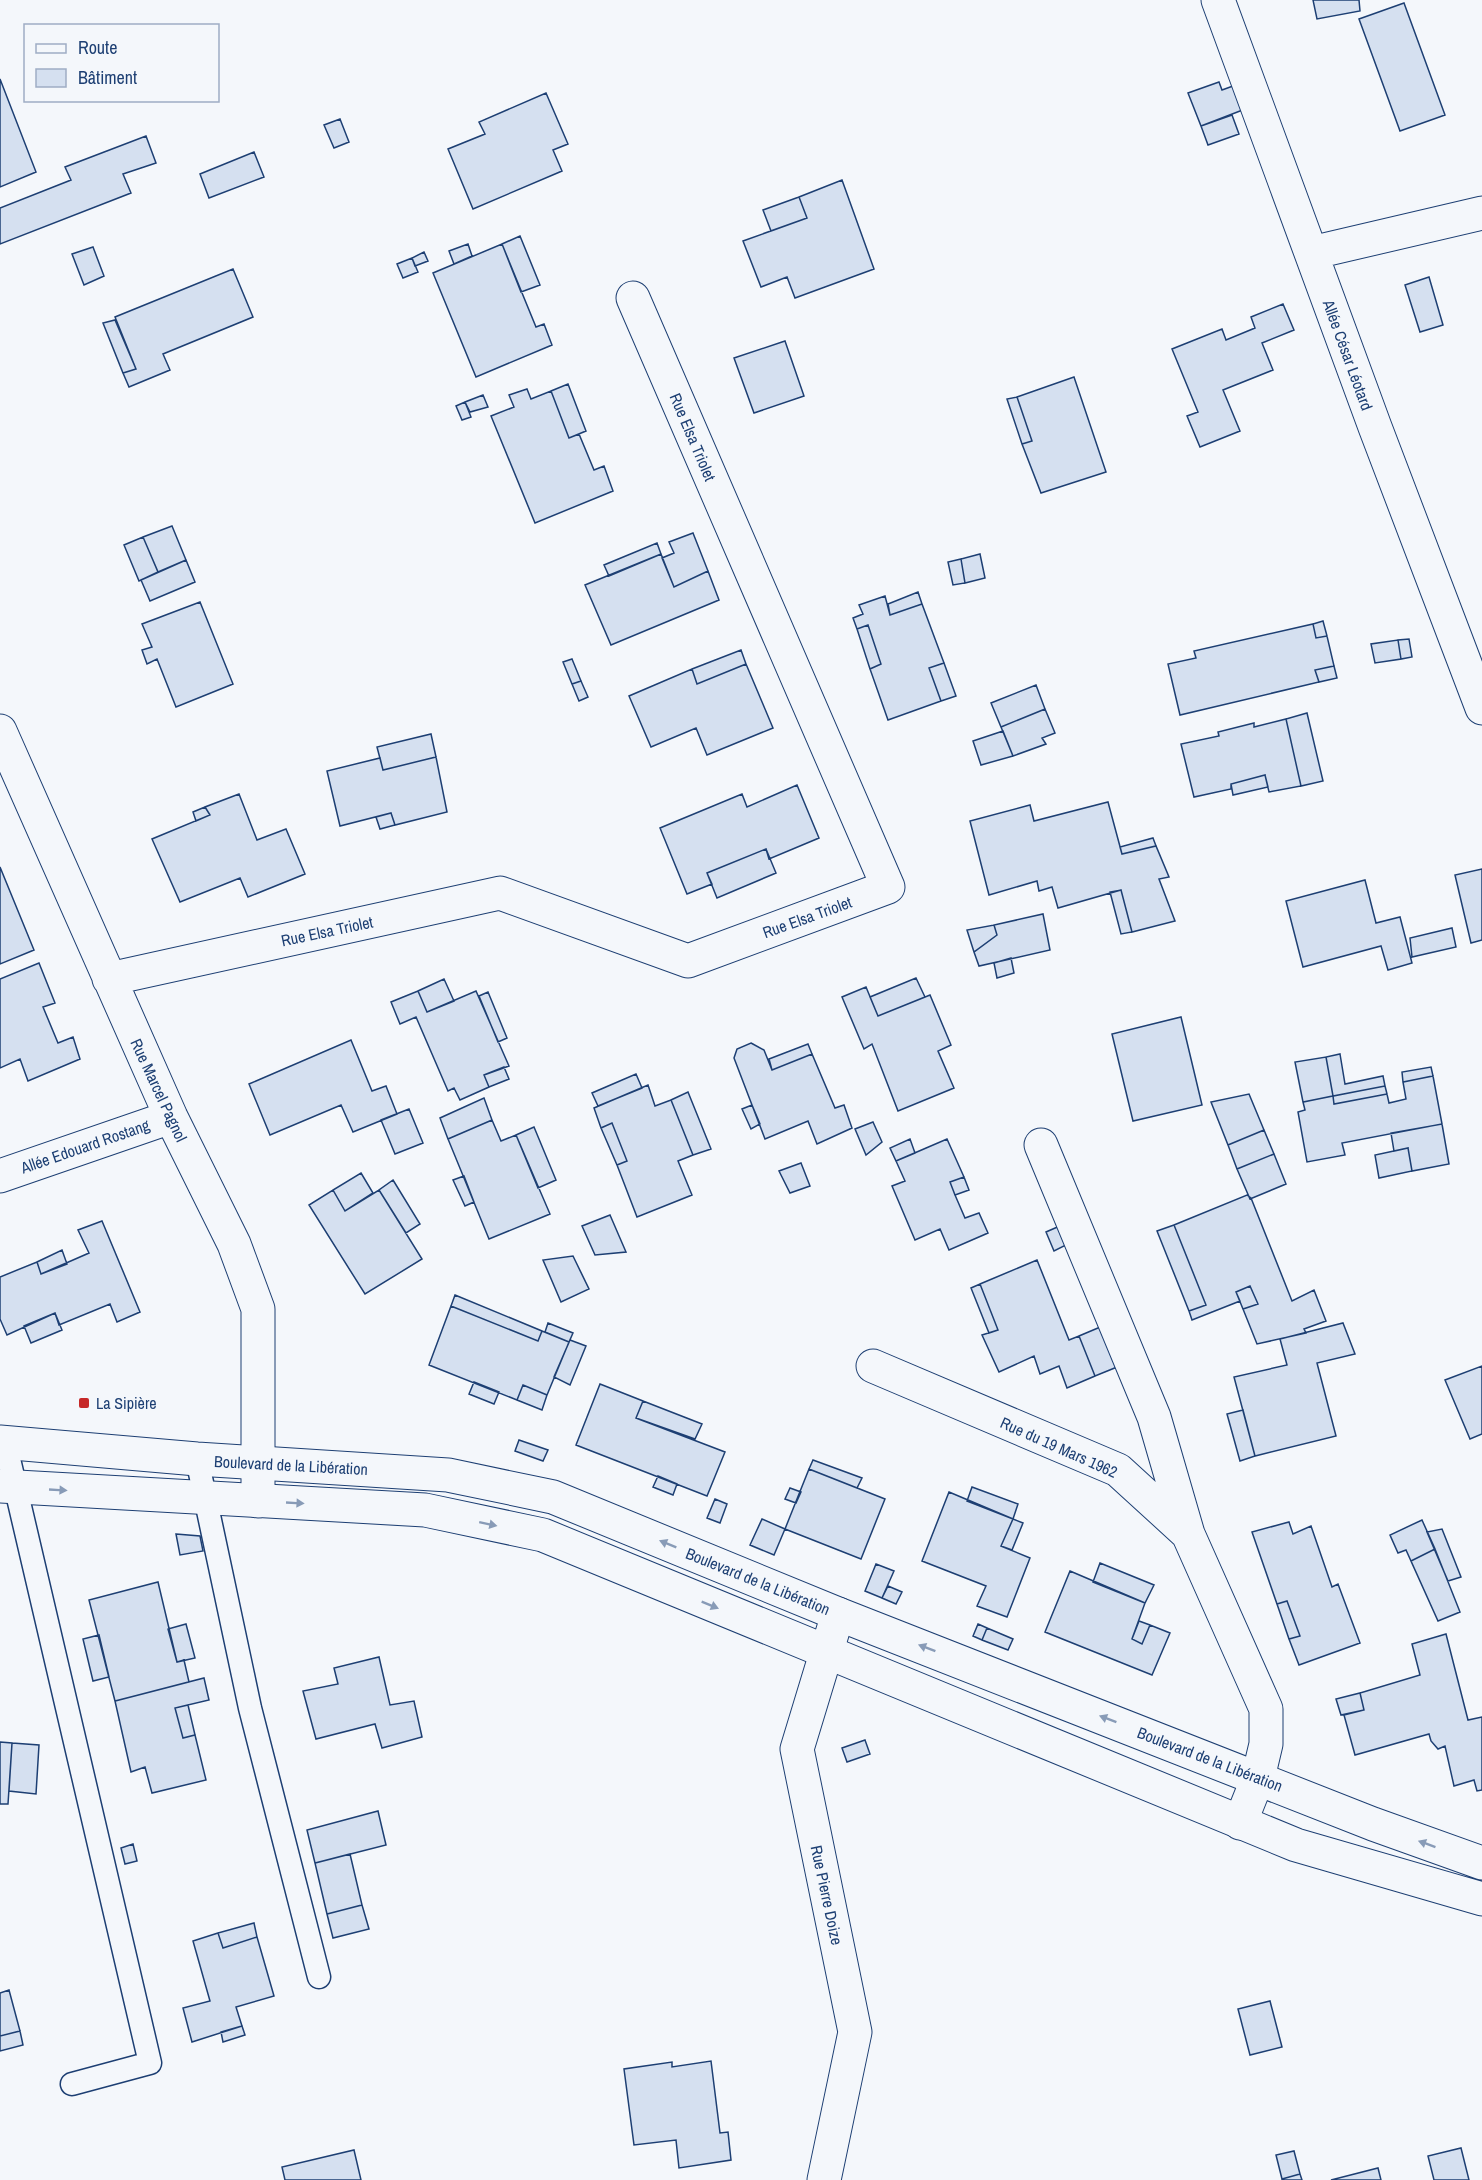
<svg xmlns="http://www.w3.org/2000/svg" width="1482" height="2180" font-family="'Archivo Narrow',sans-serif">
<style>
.building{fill:#d5e0f0;stroke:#1d3f73;stroke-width:1.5}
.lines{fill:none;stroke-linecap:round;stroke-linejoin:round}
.lane-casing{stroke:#1d3f73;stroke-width:25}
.street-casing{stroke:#1d3f73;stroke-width:35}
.secondary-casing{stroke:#1d3f73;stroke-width:35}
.lane{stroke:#f4f7fb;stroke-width:22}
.street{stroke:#f4f7fb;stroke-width:33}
.secondary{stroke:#f4f7fb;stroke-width:33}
.oneway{fill:#889bb7}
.poi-dot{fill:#c62828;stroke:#f4f7fb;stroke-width:2}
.labels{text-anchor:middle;stroke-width:4.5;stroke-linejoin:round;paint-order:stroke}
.street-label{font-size:16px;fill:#1d3f73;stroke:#f4f7fb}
.poi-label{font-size:16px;fill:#1d3f73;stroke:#f4f7fb;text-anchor:start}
</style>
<rect width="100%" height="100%" fill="#f4f7fb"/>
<path class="building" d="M1313 0H1359L1360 11 1317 19Z
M1404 3 1445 115 1400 131 1359 19Z
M0 79 36 172 0 187Z
M1219 82 1222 90 1244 82 1253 106 1201 126 1188 93Z
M546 93 568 144 553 150 562 171 473 209 448 149 485 134 479 122Z
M1232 115 1239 134 1208 145 1201 126Z
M340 119 349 142 334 148 324 125Z
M146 136 156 163 123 174 131 193 0 244V208L71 180 65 167Z
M254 152 264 177 209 198 200 174Z
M842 180 874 269 795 298 787 277 761 287 743 241 807 218 799 197Z
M799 197 807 218 771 231 763 210Z
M520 236 540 285 521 292 502 244Z
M468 244 472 256 454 264 449 251Z
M502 244 536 327 544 324 552 345 476 377 433 273Z
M93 247 104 276 84 285 72 254Z
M424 252 428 261 415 266 412 258Z
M412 258 418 272 403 278 397 264Z
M233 269 253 317 163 354 170 370 129 387 123 373 136 369 115 317Z
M1429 277 1443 325 1420 332 1405 285Z
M1283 304 1294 330 1262 343 1273 370 1223 390 1240 431 1200 447 1187 416 1198 412 1172 349 1222 329 1226 340 1255 328 1251 317Z
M115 320 136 369 123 373 103 323Z
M785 341 804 396 754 413 734 358Z
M1074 377 1106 472 1041 493 1022 444 1032 441 1017 397Z
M568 384 586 431 569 438 551 391Z
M527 389 531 399 551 391 569 438 579 434 594 470 604 466 613 491 535 523 491 416 514 407 509 395Z
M483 395 488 407 470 412 465 402Z
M1017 397 1032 441 1022 444 1007 399Z
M465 402 471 417 462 420 456 406Z
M172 526 186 560 158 572 143 537Z
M693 533 708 571 674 587 662 558 674 553 669 542Z
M143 537 158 572 139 581 124 545Z
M657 543 661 554 609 576 604 565Z
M661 554 674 587 708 571 719 600 611 645 585 585Z
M980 554 985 578 965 583 961 559Z
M961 559 965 583 953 585 948 562Z
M186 560 195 582 150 601 141 580Z
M918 592 922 604 890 615 888 604Z
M885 596 890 615 922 604 944 663 929 668 941 701 888 720 870 669 881 664 868 625 857 629 853 618 863 614 859 605Z
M200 602 233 684 176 707 157 659 147 664 142 650 152 647 142 624Z
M1323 621 1327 636 1316 638 1313 624Z
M1313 624 1316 638 1327 636 1334 666 1315 670 1319 682 1180 715 1168 664 1196 658 1194 651Z
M868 625 881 664 870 669 857 629Z
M1409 639 1412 657 1401 659 1398 640Z
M1398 640 1401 659 1375 663 1371 644Z
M741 650 746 664 697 684 692 669Z
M572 659 581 681 572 684 563 662Z
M944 663 956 696 941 701 929 668Z
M746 664 773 728 707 755 696 728 651 747 629 696 692 669 697 684Z
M1334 666 1337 678 1319 682 1315 670Z
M581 681 588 697 579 701 572 684Z
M1036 685 1045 709 1001 727 991 703Z
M1045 709 1055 733 1042 738 1046 744 1013 756 1001 727Z
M1307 713 1323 781 1301 786 1286 719Z
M1286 719 1301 786 1269 792 1265 775 1231 784V789L1194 797 1181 744 1219 736 1218 732 1254 723V727Z
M1003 731 1013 756 981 765 973 741Z
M431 734 436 757 383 770 377 747Z
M436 757 447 812 395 825 391 813 340 826 327 771 380 758 383 770Z
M1265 775 1268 787 1233 795 1231 784Z
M797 785 819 838 769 859 766 849 707 873 712 884 687 894 660 828 742 794 747 807Z
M239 794 257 840 286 829 305 874 248 897 240 878 180 902 152 839 210 815 205 807Z
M1108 802 1122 854 1156 846 1169 877 1159 879 1175 921 1132 932 1121 890 1058 908 1052 887 1039 891 1037 881 989 895 970 821 1030 805 1034 821Z
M205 807 210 815 196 821 193 812Z
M391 813 395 825 380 829 376 817Z
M1153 838 1156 846 1122 854 1120 847Z
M766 849 776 873 717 898 707 873Z
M0 867 34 950 0 964Z
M1482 869V940L1471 943 1455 875Z
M1365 880 1376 923 1400 917 1412 963 1388 970 1381 946 1303 967 1286 901Z
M1121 890 1132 932 1121 934 1110 892Z
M1043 914 1050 950 979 966 974 952 997 935 994 925Z
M994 925 997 935 974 952 967 930Z
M1452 928 1456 947 1412 957 1410 938Z
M1011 958 1014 973 997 978 994 963Z
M39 963 55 1003 43 1007 58 1043 73 1037 80 1059 28 1081 20 1059 0 1068V979Z
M916 978 925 997 878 1016 870 997Z
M444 979 454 1001 427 1012 418 991Z
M866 987 878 1016 930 995 951 1045 938 1051 954 1088 898 1111 872 1044 864 1049 842 997Z
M418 991 427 1012 476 991 509 1066 484 1075 489 1087 460 1100 454 1088 448 1091 416 1017 400 1024 391 1002Z
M488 992 507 1038 498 1042 479 996Z
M1181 1017 1202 1105 1133 1121 1112 1034Z
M351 1040 372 1091 386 1086 397 1114 353 1132 341 1105 270 1135 249 1084Z
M751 1043 764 1050 772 1070 812 1054 835 1108 844 1105 852 1128 817 1144 808 1121 765 1139 734 1058 737 1049Z
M808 1044 812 1054 772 1070 769 1059Z
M1340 1054 1345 1084 1383 1076 1385 1086 1333 1096 1326 1057Z
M1326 1057 1333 1096 1303 1102 1295 1062Z
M504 1067 509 1079 489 1087 484 1075Z
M1431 1067 1433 1076 1403 1082 1402 1072Z
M636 1074 642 1088 598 1106 592 1093Z
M1433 1076 1442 1124 1342 1143 1345 1155 1307 1162 1298 1112 1305 1110 1303 1102 1333 1096 1334 1104 1387 1094 1389 1103 1406 1099 1403 1082Z
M648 1085 655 1106 671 1100 693 1155 678 1161 692 1195 637 1217 617 1165 627 1161 612 1123 601 1128 594 1108Z
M1385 1086 1387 1094 1334 1104 1333 1096Z
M688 1092 711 1149 693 1155 671 1100Z
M1249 1094 1264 1130 1228 1145 1211 1102Z
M484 1098 492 1120 448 1139 440 1118Z
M752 1105 760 1124 751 1129 742 1109Z
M409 1109 423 1143 395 1154 381 1120Z
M492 1120 501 1141 516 1135 550 1214 489 1239 448 1139Z
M873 1122 882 1142 866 1155 855 1129Z
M612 1123 627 1161 617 1165 601 1128Z
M1442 1124 1449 1164 1412 1171 1408 1148 1394 1151 1391 1133Z
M534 1127 556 1180 538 1188 516 1135Z
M1264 1130 1274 1154 1237 1169 1228 1145Z
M910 1139 915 1153 896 1161 890 1148Z
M947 1139 964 1177 950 1182 955 1195 965 1218 979 1213 988 1233 949 1250 940 1229 915 1240 892 1186 905 1181 896 1161Z
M1408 1148 1412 1171 1379 1178 1375 1155Z
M1274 1154 1286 1184 1250 1199 1237 1169Z
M801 1163 810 1186 790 1193 779 1171Z
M361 1173 373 1193 345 1211 333 1190Z
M464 1176 474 1202 465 1206 453 1180Z
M964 1177 969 1190 955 1195 950 1182Z
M393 1180 420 1224 406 1233 379 1190Z
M333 1190 345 1211 379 1190 422 1259 365 1294 309 1205Z
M1247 1195 1251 1198 1292 1301 1314 1290 1326 1321 1304 1329 1306 1333 1257 1344 1243 1309 1258 1304 1250 1286 1236 1292 1240 1301 1192 1320 1189 1311 1206 1305 1174 1225Z
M610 1215 626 1252 595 1255 582 1226Z
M102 1221 140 1312 117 1322 110 1304 59 1325 55 1313 7 1335 0 1319V1277L37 1262 41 1274 89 1253 78 1230Z
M1062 1225 1070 1243 1054 1251 1046 1232Z
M1174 1225 1206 1305 1189 1311 1157 1231Z
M62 1250 67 1264 41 1274 37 1262Z
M573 1256 589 1289 561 1302 543 1260Z
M1037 1260 1069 1340 1079 1336 1095 1376 1067 1388 1059 1366 1040 1374 1034 1356 999 1372 982 1335 998 1330 980 1284Z
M980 1284 998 1330 989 1333 971 1288Z
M1250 1286 1258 1304 1243 1309 1236 1292Z
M455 1295 542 1331 538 1341 451 1306Z
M451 1306 538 1341 542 1331 569 1342 547 1395 523 1385 517 1400 429 1365Z
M55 1313 62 1330 31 1343 24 1326Z
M548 1323 573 1333 569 1342 545 1332Z
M1343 1323 1355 1354 1317 1363 1336 1436 1255 1456 1234 1377 1287 1365 1280 1339Z
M1105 1325 1122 1365 1095 1376 1079 1336Z
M570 1340 586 1346 570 1385 554 1377Z
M1482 1366V1434L1470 1439 1445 1380Z
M474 1382 499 1392 494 1404 469 1394Z
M600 1384 643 1401 636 1418 725 1452 707 1496 576 1445Z
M523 1385 547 1395 542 1410 517 1400Z
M643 1401 702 1424 695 1439 636 1418Z
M1243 1410 1255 1456 1240 1461 1227 1414Z
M519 1440 548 1450 543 1461 515 1451Z
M813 1460 862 1478 857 1488 809 1469Z
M809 1469 885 1499 861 1559 785 1529Z
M658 1476 677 1484 673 1495 653 1487Z
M972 1487 1018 1504 1013 1519 967 1501Z
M790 1488 801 1492 796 1503 785 1499Z
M949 1492 1013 1519 1001 1546 1030 1558 1007 1617 977 1606 986 1586 922 1561Z
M715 1499 727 1504 720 1523 707 1518Z
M762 1519 785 1529 774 1555 750 1545Z
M1013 1519 1023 1523 1012 1550 1001 1546Z
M1422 1520 1435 1549 1411 1561 1406 1550 1398 1553 1390 1535Z
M1289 1522 1293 1534 1311 1526 1332 1587 1338 1584 1360 1643 1299 1665 1289 1639 1300 1636 1287 1601 1277 1604 1252 1532Z
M1442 1529 1461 1577 1448 1581 1427 1532Z
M176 1534 200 1536 203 1551 180 1555Z
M1435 1549 1460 1612 1438 1621 1411 1561Z
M1100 1563 1154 1585 1145 1603 1093 1582Z
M876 1564 894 1571 882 1598 865 1591Z
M1070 1571 1145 1603 1132 1639 1142 1644 1150 1625 1170 1633 1152 1675 1045 1632Z
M158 1582 177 1662 184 1660 189 1682 115 1701 89 1600Z
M888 1586 902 1592 896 1604 882 1598Z
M1287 1601 1300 1636 1289 1639 1277 1604Z
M1139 1621 1150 1625 1142 1644 1132 1639Z
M186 1624 195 1658 177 1662 168 1629Z
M978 1624 987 1628 982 1640 973 1636Z
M987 1628 1013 1639 1008 1650 982 1640Z
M1446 1634 1468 1720 1482 1717V1790L1477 1791 1474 1780 1454 1786 1445 1746 1438 1749 1431 1741 1429 1734 1355 1755 1344 1715 1364 1710 1360 1693 1420 1675 1412 1644Z
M99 1635 109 1677 93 1681 83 1639Z
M379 1657 390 1705 414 1701 422 1737 382 1748 375 1724 316 1739 303 1691 338 1684 334 1668Z
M204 1678 209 1700 175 1708 183 1738 195 1735 206 1780 152 1793 145 1767 131 1772 115 1701Z
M1360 1693 1364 1710 1341 1715 1336 1699Z
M188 1705 195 1735 183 1738 175 1708Z
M865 1740 870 1754 847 1762 842 1748Z
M0 1742 12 1743 8 1804H0Z
M12 1743 39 1745 36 1794 9 1791Z
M378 1811 386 1845 315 1863 307 1830Z
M133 1844 137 1861 125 1864 121 1848Z
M350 1854 362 1905 327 1914 315 1863Z
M362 1905 369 1929 333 1938 327 1914Z
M254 1923 257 1937 223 1948 218 1933Z
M218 1933 223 1948 257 1937 274 1996 236 2007 242 2026 192 2042 183 2008 210 2001 193 1941Z
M9 1990 20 2031 0 2036V1993Z
M1270 2001 1282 2047 1250 2055 1238 2009Z
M242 2026 245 2035 223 2042 221 2032Z
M20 2031 23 2045 0 2051V2036Z
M711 2061 720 2133 728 2132 731 2160 679 2168 676 2140 634 2145 624 2069 672 2062V2067Z
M1461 2148 1469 2180H1434L1428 2156Z
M354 2150 361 2180H285L282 2167Z
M1294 2151 1300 2174 1282 2179 1276 2155Z
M1378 2168 1381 2180H1331Z
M1300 2174 1302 2180H1282V2179Z"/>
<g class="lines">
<g class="lane-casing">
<path id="lane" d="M5 1442 150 2063 72 2084
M197 1459 250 1708 319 1977"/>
</g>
<g class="street-casing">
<path id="street" d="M1218 0 1375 427 1482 708
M1311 253 1482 213
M0 731 171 1117 234 1244 258 1309V1501
M109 979 500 893 688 961 888 887 633 298
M1041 1145 1154 1417 1188 1534
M0 1176 171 1117
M873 1366 1118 1470 1188 1534 1266 1709V1744L1258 1778 1240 1823
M824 2180 855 2032 797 1749 838 1614"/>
</g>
<g class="secondary-casing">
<path id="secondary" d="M0 1442 197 1459 448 1475 553 1497 838 1614 1373 1824 1482 1863
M0 1486 425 1510 543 1535 1296 1845 1482 1899"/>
</g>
<use href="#lane" class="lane"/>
<use href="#street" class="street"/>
<use href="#secondary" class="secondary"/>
</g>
<defs><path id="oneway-solid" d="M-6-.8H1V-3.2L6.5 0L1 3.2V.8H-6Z" transform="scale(1.5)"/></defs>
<g class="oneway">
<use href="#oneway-solid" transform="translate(58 1490) rotate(3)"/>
<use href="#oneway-solid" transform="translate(295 1503) rotate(3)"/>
<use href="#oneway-solid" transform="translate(488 1524) rotate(12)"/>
<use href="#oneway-solid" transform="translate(668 1544) rotate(-158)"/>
<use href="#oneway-solid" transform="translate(710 1605) rotate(22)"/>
<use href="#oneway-solid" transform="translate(927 1648) rotate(-159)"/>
<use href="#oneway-solid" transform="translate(1108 1719) rotate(-159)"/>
<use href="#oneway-solid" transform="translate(1427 1844) rotate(-160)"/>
</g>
<rect class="poi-dot" x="78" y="1397" width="12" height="12" rx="3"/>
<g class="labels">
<g class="street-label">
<text transform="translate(1348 355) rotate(70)" y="6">Allée César Léotard</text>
<text transform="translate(693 437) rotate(67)" y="6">Rue Elsa Triolet</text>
<text transform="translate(807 917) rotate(-20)" y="6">Rue Elsa Triolet</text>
<text transform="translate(327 931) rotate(-12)" y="6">Rue Elsa Triolet</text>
<text transform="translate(159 1090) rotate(65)" y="6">Rue Marcel Pagnol</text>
<text transform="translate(85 1146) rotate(-19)" y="6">Allée Edouard Rostang</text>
<text transform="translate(1059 1447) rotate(24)" y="6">Rue du 19 Mars 1962</text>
<text transform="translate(291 1465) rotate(3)" y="6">Boulevard de la Libération</text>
<text transform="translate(758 1581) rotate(22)" y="6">Boulevard de la Libération</text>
<text transform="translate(1210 1759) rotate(21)" y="6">Boulevard de la Libération</text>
<text transform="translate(827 1895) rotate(78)" y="6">Rue Pierre Doize</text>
</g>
<g class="poi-label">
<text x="96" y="1409">La Sipière</text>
</g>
</g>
<rect x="24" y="24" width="195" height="78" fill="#f4f7fb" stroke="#9eadc5" stroke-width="1.5"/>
<rect x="36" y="44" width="30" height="9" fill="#f4f7fb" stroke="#9eadc5" stroke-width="1.5"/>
<text x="78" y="54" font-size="18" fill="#1d3f73">Route</text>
<rect x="36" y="69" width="30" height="18" fill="#d5e0f0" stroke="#9eadc5" stroke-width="1.5"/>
<text x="78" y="84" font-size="18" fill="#1d3f73">Bâtiment</text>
</svg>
